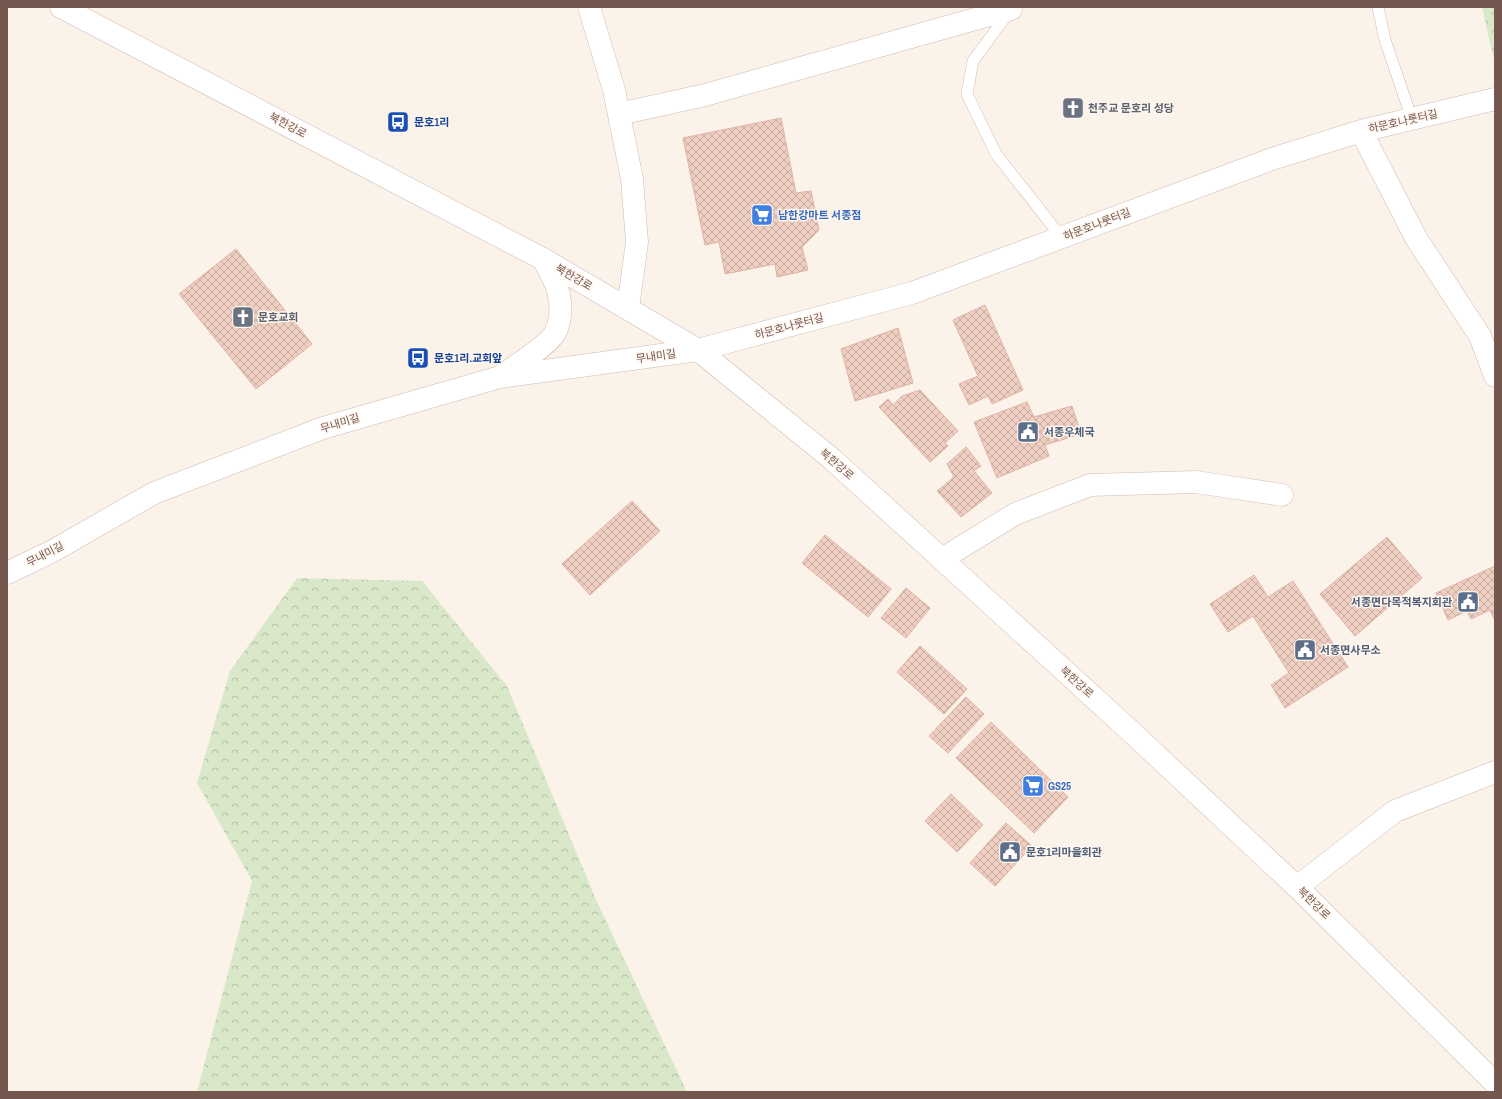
<svg xmlns="http://www.w3.org/2000/svg" width="1502" height="1099" font-family="'Archivo Narrow','Noto Sans KR',sans-serif">
<style>
.forest{fill:url(#forest-crowns)}
.building{fill:url(#building-cross-hatch);stroke:#e1b3a4}
.lines{fill:none;stroke-linecap:round;stroke-linejoin:round}
.service-casing{stroke:#cfbbb2;stroke-width:12}
.minor-casing{stroke:#cfbbb2;stroke-width:23}
.tertiary-casing{stroke:#cfbbb2;stroke-width:23}
.secondary-casing{stroke:#d1bab0;stroke-width:23}
.service{stroke:#fff;stroke-width:11}
.minor{stroke:#fff;stroke-width:22}
.tertiary{stroke:#fff;stroke-width:22}
.secondary{stroke:#fff;stroke-width:22}
.labels{text-anchor:middle;stroke-width:3;stroke-linejoin:round;paint-order:stroke}
.worship-label{font-size:11px;font-weight:bold;fill:#5b616d;stroke:#fef6ef;text-anchor:start}
.street-label{font-size:11px;fill:#74574e;stroke:#fef6ef}
.transit-label{font-size:11px;font-weight:bold;fill:#164399;stroke:#fef6ef;text-anchor:start}
.shop-label{font-size:11px;font-weight:bold;fill:#366cbe;stroke:#fef6ef;text-anchor:start}
.service-label{font-size:11px;font-weight:bold;fill:#4e5e75;stroke:#fef6ef;text-anchor:start}
</style>
<defs>
<pattern id="forest-crowns" width="20" height="18" patternUnits="userSpaceOnUse"><rect width="20" height="18" fill="#d9e8c8"/><path d="M2 6a3 3 0 1 1 6 0M12 15a3 3 0 1 1 6 0" fill="none" stroke="#b5bfa5"/></pattern>
<pattern id="building-cross-hatch" width="8" height="8" patternUnits="userSpaceOnUse"><rect width="8" height="8" fill="#efcfc2"/><path d="M0 0l8 8M0 8l8-8" fill="none" stroke="#c6aba0"/></pattern>
</defs>
<rect width="100%" height="100%" fill="#fbf2e9"/>
<path class="forest" d="M1482 7H1495L1494 60Z
M297 578 422 581 507 686 597 902 687 1092H197L252 881 197 783 230 671Z"/>
<path class="building" d="M781 118 796 193 811 191 819 230 802 247 808 270 777 277 775 264 725 274 719 242 705 245 683 138Z
M236 249 312 344 256 389 179 294Z
M985 305 1023 390 992 404 988 396 969 405 959 384 978 376 953 320Z
M898 328 913 383 855 401 841 349Z
M920 390 958 431 945 443 948 446 930 462 879 407 888 399 893 405 902 396Z
M1027 402 1034 417 1072 406 1081 434 1045 445 1049 456 997 478 974 422Z
M966 447 981 466 974 471 992 493 961 517 937 491 954 477 947 464Z
M632 501 660 531 590 595 562 564Z
M825 535 891 589 868 617 802 563Z
M1387 537 1422 578 1355 636 1320 594Z
M1495 566V621L1490 610 1471 619 1467 611 1448 620 1436 593Z
M1254 575 1268 597 1293 581 1348 667 1285 708 1271 685 1289 673 1253 616 1228 632 1210 604Z
M906 588 930 608 906 638 881 618Z
M920 646 967 689 944 714 897 672Z
M966 697 984 714 948 753 929 736Z
M991 722 1068 797 1034 833 956 758Z
M951 794 983 825 957 852 925 821Z
M1006 823 1032 846 995 886 970 863Z"/>
<g class="lines">
<g class="service-casing">
<path id="service" d="M1378 7 1385 40 1412 119
M1009 12 973 61 967 94 996 154 1062 238"/>
</g>
<g class="minor-casing">
<path id="minor" d="M589 7 614 90 632 179 637 242 628 308
M619 114 705 95 1011 9
M1361 131 1416 238 1480 336 1495 376
M698 350 912 293 1272 159 1361 131 1495 99
M942 559 1015 514 1090 485 1196 482 1282 495
M1297 887 1395 811 1495 772"/>
</g>
<g class="tertiary-casing">
<path id="tertiary" d="M504 374C516 366 552 342 556 331 567 304 556 281 543 259
M7 573 51 552 154 493 323 428 500 377 698 350"/>
</g>
<g class="secondary-casing">
<path id="secondary" d="M61 7 543 259 698 350 832 459 1125 726 1297 887 1495 1083"/>
</g>
<use href="#service" class="service"/>
<use href="#minor" class="minor"/>
<use href="#tertiary" class="tertiary"/>
<use href="#secondary" class="secondary"/>
</g>
<defs>
<g id="church-square" transform="scale(1.15)"><rect x="-9" y="-9" width="18" height="18" rx="4" fill="#6b7280" stroke="#fef6ef"/><path d="M-1.2-6h2.4v3.5h3.3v2.4h-3.3V6h-2.4V-.1h-3.3v-2.4h3.3Z" fill="#fff"/></g>
<g id="bus-square" transform="scale(1.15)"><rect x="-9" y="-9" width="18" height="18" rx="4" fill="#1a4fb4" stroke="#fef6ef"/><path d="M-5-6H5V4H4V6H2V4H-2V6H-4V4H-5ZM-3.5-4V0h7V-4ZM-3.5 1.2v1.5H-2V1.2ZM2 1.2v1.5H3.5V1.2Z" fill="#fff"/></g>
<g id="supermarket-square" transform="scale(1.15)"><rect x="-9" y="-9" width="18" height="18" rx="4" fill="#3f7fe0" stroke="#fef6ef"/><path d="M-6-5.5h2.5l.6 2H6L4.5 2H-2.5L-4.4-4H-6ZM-1.5 3.2a1.3 1.3 0 1 0 .1 0ZM3 3.2a1.3 1.3 0 1 0 .1 0Z" fill="#fff"/></g>
<g id="civic-square" transform="scale(1.15)"><rect x="-9" y="-9" width="18" height="18" rx="4" fill="#5c6f8a" stroke="#fef6ef"/><path d="M-.6-6.5H3V-4.5H.6V-3L4-1V1h2V6H-6V1h2V-1L-.6-3ZM-1.2 2.5V6h2.4V2.5Z" fill="#fff"/></g>
</defs>
<g fill-rule="evenodd">
<use href="#church-square" x="1073" y="108"/>
<use href="#bus-square" x="398" y="122"/>
<use href="#supermarket-square" x="762" y="215"/>
<use href="#church-square" x="243" y="317"/>
<use href="#bus-square" x="418" y="358"/>
<use href="#civic-square" x="1028" y="432"/>
<use href="#civic-square" x="1468" y="602"/>
<use href="#civic-square" x="1305" y="650"/>
<use href="#supermarket-square" x="1033" y="786"/>
<use href="#civic-square" x="1010" y="852"/>
</g>
<g class="labels">
<g class="worship-label">
<text x="1088" y="112">천주교 문호리 성당</text>
<text x="258" y="321">문호교회</text>
</g>
<g class="street-label">
<text transform="translate(1403 121) rotate(-13)" y="4">하문호나룻터길</text>
<text transform="translate(288 125) rotate(28)" y="4">북한강로</text>
<text transform="translate(1097 224) rotate(-21)" y="4">하문호나룻터길</text>
<text transform="translate(574 277) rotate(30)" y="4">북한강로</text>
<text transform="translate(789 326) rotate(-15)" y="4">하문호나룻터길</text>
<text transform="translate(656 356) rotate(-8)" y="4">무내미길</text>
<text transform="translate(340 423) rotate(-17)" y="4">무내미길</text>
<text transform="translate(837 464) rotate(41)" y="4">북한강로</text>
<text transform="translate(45 554) rotate(-27)" y="4">무내미길</text>
<text transform="translate(1077 682) rotate(42)" y="4">북한강로</text>
<text transform="translate(1314 903) rotate(44)" y="4">북한강로</text>
</g>
<g class="transit-label">
<text x="414" y="126">문호1리</text>
<text x="434" y="362">문호1리.교회앞</text>
</g>
<g class="shop-label">
<text x="778" y="219">남한강마트 서종점</text>
<text x="1048" y="790">GS25</text>
</g>
<g class="service-label">
<text x="1044" y="436">서종우체국</text>
<text x="1452" y="606" text-anchor="end">서종면다목적복지회관</text>
<text x="1320" y="654">서종면사무소</text>
<text x="1026" y="856">문호1리마을회관</text>
</g>
</g>
<rect width="1502" height="1099" fill="none" stroke="#74574e" stroke-width="16"/>
</svg>
